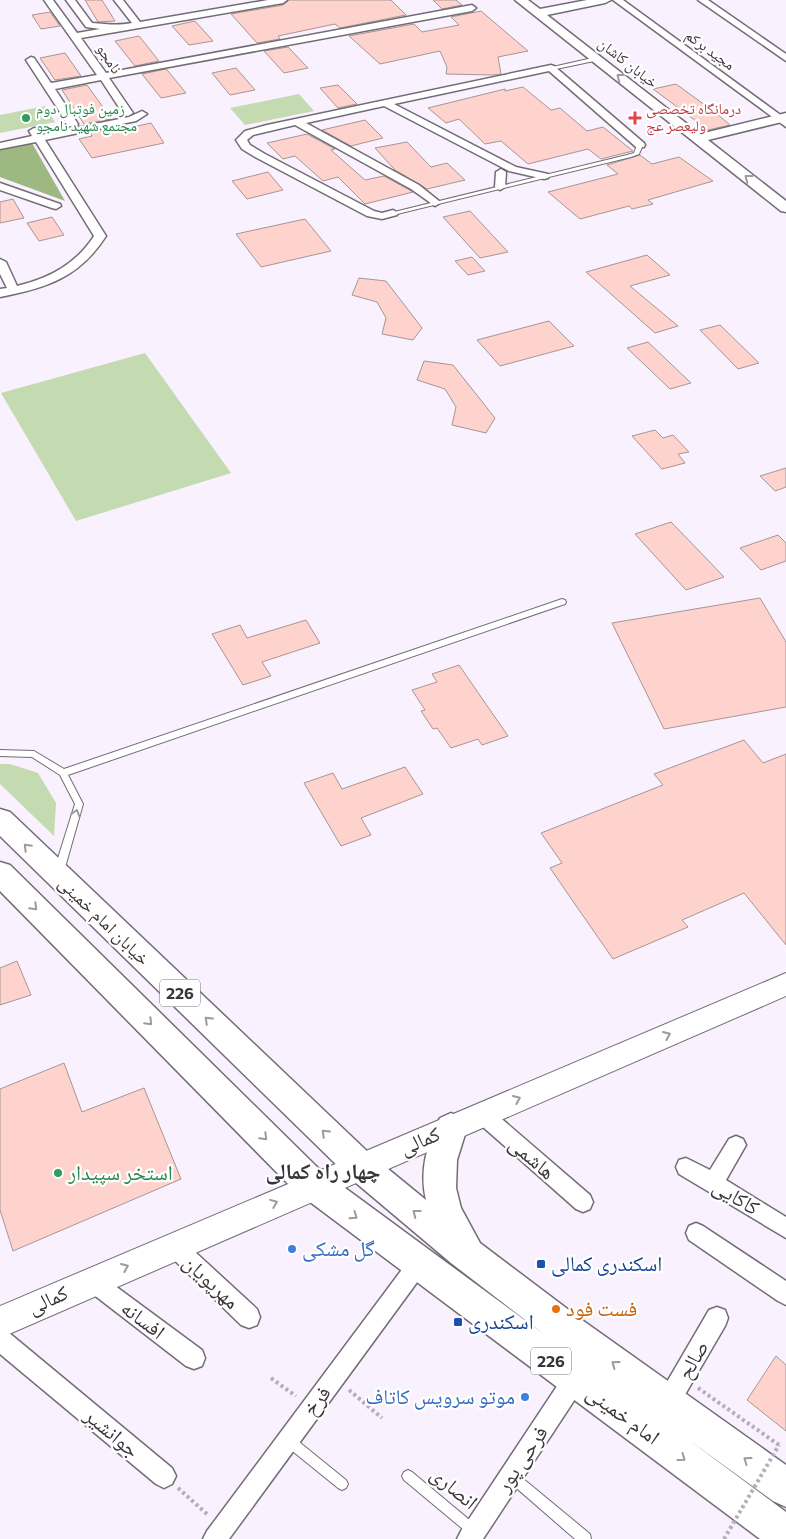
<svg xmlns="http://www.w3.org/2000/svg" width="786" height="1539" font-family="Commissioner,'Noto Naskh Arabic',sans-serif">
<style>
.green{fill:#c4dab0}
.forest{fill:#9db981}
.building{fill:#fed3ce;stroke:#a69694}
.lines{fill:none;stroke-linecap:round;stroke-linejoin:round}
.service-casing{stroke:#736c77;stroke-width:2}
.minor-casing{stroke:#736c77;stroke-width:3}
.tertiary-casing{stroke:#736c77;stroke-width:3}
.secondary-casing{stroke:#736c77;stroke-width:2}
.primary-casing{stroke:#736c77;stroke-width:3}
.path{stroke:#b5aeb8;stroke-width:4;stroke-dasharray:3 3;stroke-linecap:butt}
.service{fill:#fff;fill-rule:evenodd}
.minor{fill:#fff;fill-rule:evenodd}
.tertiary{fill:#fff;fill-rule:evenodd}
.secondary{fill:#fff;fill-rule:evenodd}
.primary{fill:#fff;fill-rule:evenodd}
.path-bridge{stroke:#b5aeb8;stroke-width:4;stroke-dasharray:3 3;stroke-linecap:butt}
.oneway{stroke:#9c9a9d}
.leisure-dot{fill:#2e9e5b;stroke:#fff;stroke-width:2}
.health-dot{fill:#e0444e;stroke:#fff;stroke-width:2}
.shop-dot{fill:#3f7fe0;stroke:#fff;stroke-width:2}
.transit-dot{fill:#1a4fb4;stroke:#fff;stroke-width:2}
.food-dot{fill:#e8710a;stroke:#fff;stroke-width:2}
.labels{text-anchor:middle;stroke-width:4.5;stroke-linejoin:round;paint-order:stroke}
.far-street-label{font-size:15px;fill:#39363b;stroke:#fff}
.far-leisure-label{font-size:15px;fill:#27864d;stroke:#fff;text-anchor:start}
.far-health-label{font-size:15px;fill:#be3a42;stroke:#fff;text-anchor:start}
.shield{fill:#fff;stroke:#747276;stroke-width:1}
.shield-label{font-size:16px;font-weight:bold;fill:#39363b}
.street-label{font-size:18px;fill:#39363b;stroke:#fff}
.near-street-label{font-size:21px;fill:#39363b;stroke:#fff}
.near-leisure-label{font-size:21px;fill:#27864d;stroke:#fff;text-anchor:start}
.near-shop-label{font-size:21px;fill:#366cbe;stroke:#fff;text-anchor:start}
.near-transit-label{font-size:21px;fill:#164399;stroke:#fff;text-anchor:start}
.near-food-label{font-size:21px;fill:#c56008;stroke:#fff;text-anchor:start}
.near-neighbourhood-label{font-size:22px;font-weight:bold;fill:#39363b;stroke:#fff}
</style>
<rect width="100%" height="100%" fill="#faf1fe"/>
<path class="green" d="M299 94 314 111 245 125 230 108Z
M45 106 55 122 0 133V115Z
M145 353 231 473 76 521 1 393Z
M0 764H10L38 773 56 803 54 836 0 784Z"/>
<path class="forest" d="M32 143 65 201 0 177V150Z"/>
<path class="building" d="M85 0H102L115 21 98 22Z
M289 0H391L406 15 340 28 335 24 278 36 280 39 257 43 231 14 283 5Z
M433 0H456L462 5 442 9Z
M481 11 528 51 498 57 501 74 493 75 446 74 447 67 440 51 380 64 349 36 414 24 422 32 459 25 451 17Z
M50 12 60 26 41 29 32 15Z
M195 21 213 41 189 45 172 26Z
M139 36 159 61 135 66 115 41Z
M288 47 308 68 284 73 264 51Z
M65 53 81 76 55 80 40 58Z
M236 68 255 90 230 95 212 73Z
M166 69 168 71 186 93 161 98 142 74Z
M676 84 716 113 730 125 708 130 653 89Z
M87 85 100 103 111 119 84 124 62 90Z
M338 85 357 104 338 108 320 88Z
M523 87 551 110 560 108 587 131 603 127 633 151 601 159 588 149 528 164 501 141 485 144 459 119 446 123 428 108 505 89V91Z
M365 120 383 138 351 146 322 130Z
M151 123 164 143 92 158 79 139 92 136 90 132 117 127 119 130Z
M307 134 335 149 331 150 365 180 384 176 413 192 365 204 338 177 323 181 295 156 283 159 267 143Z
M407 142 431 167 447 163 465 180 427 189 395 170 375 148Z
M640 155 652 164 679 157 713 181 648 200 653 204 632 209 629 206 580 219 548 192 618 174 607 165Z
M268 172 283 190 247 199 232 181Z
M13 199 24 218 0 223V202Z
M470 211 508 252 480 258 443 217Z
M52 217 64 235 39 241 27 223Z
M305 219 331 251 261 267 236 234Z
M647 255 670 275 630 286 678 326 655 333 586 272Z
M472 257 485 271 468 275 455 261Z
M359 278 386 281 422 328 413 340 382 334 386 318 377 302 352 295Z
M549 321 574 346 500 366 477 340Z
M720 325 759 363 738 369 700 330Z
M648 342 691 383 670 389 627 348Z
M424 361 453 365 495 418 486 433 452 425 456 407 445 389 417 380Z
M655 430 663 438 673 435 689 452 678 454 685 463 662 469 632 436Z
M786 468V487L775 491 760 476Z
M671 522 704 556 724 577 686 590 635 534Z
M778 535 786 543V561L761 570 740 548Z
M760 598 786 642V707L664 729 612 623Z
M306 620 320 643 262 662 271 676 243 685 212 634 240 625 247 638Z
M459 665 508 736 482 745 478 739 451 748 437 728 433 729 421 711 425 710 412 690 437 682 432 674Z
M744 740 763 763 786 754V945L744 893 682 920 688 927 613 959 550 868 562 863 541 833 663 785 654 774Z
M405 767 423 794 361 818 371 835 341 846 304 783 333 773 342 789Z
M17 961 31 995 0 1005V968Z
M64 1063 82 1112 144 1088 181 1179 13 1251 0 1210V1089Z
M776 1356 786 1365V1431L747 1400Z"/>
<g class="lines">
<g class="service-casing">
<path id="service" d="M597 57 599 58V60L551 70 548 68Z
M640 143 643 145 639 154 631 157 393 215 390 213 627 155 634 153 637 145Z
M562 599 565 600 566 602 565 604 68 775 83 804 64 871 62 874H56L54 871 75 804 60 775 32 757 0 756V750L34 751 64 769Z
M289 1435 293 1437 346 1480 348 1484 346 1488 342 1490 338 1488 285 1445 283 1441 285 1437Z
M408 1470 412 1472 478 1527 480 1531 478 1535 474 1537 470 1535 404 1480 402 1476 404 1472Z
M511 1470 515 1472 590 1534 591 1539H575L507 1480 505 1476 507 1472Z"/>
</g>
<g class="minor-casing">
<path id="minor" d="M44 0H53L77 33 100 29 86 27 66 0H75L92 23C108 24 116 26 132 23L114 0H123L140 22 268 0H287L283 3 81 38 106 73 472 5 476 8 472 11 109 78 133 113 128 116 124 115 101 80 55 89 78 124 73 127 69 126 26 60 31 57 34 58 51 83 97 75Z
M613 0H623L786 119V127Z
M698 0H708L786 54V61Z
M551 65 554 66 644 143 645 145 644 147H636L549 71 394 104 516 167 548 174 549 176 548 178 544 179 509 171 384 106 306 123 419 185 439 201 440 203 435 206 411 189 295 125 253 135 247 140 250 145 265 154 374 211 382 213 393 210 398 213 397 215 382 219 367 216 257 158 242 149 236 140 245 131 267 125Z
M142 111 147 114 136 121 45 140 106 236C79 278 46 288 0 297V289L7 288 0 274V259L6 262 17 286C50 278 76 264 94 236L36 142 0 149V143L32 136 29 131 34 128 38 129 41 135 129 117Z
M501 169 506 172 505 187 500 190 495 187 496 172Z
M0 183 60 204 61 206 56 209 52 208 0 190Z
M482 1105 489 1108 590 1195 593 1202 590 1209 583 1212 576 1209 475 1120 472 1114 475 1108Z
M736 1136 743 1139 746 1145 726 1180 786 1217V1238L679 1174 676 1167 679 1160 686 1158 710 1170 729 1139Z
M696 1223 703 1226 786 1281V1305L778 1301 689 1240 686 1233 689 1226Z
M174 1236 181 1239 257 1309 260 1317 257 1325 249 1328 241 1325 167 1253 164 1246 167 1239Z
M419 1253 426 1256 429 1263 426 1270 229 1539H203L207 1531 412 1256Z
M92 1271 99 1274 202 1350 205 1358 202 1366 194 1369 186 1366 85 1288 81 1281 85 1274Z
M717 1307 725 1310 728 1318 725 1326 676 1410 668 1413 660 1410 657 1402 660 1394 709 1310Z
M0 1329 8 1332 172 1468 176 1476 172 1484 164 1488 156 1484 0 1354Z
M575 1368 583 1371 586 1379 583 1387 483 1539H457L461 1531 567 1371Z"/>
</g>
<g class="tertiary-casing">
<path id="tertiary" d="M515 0H528L540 9 587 0H611L605 3 547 15 700 134 786 113V121L708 140 786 201V212L781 211Z"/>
</g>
<g class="secondary-casing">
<path id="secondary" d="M786 973V996L0 1338V1306Z"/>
</g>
<g class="primary-casing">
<path id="primary" d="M0 809 10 812 371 1155 426 1200C419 1170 427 1145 440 1118L451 1113 462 1118 467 1128 457 1160 456 1188 461 1208 480 1243 582 1320 786 1465V1507L773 1501 689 1440 786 1512V1539H760L294 1190 0 891V862L10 865 318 1168 545 1335 451 1263 349 1177 0 836Z"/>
</g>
<path class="path" d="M271 1378 296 1396
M698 1388 779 1445
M349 1390 382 1418
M178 1488 208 1515"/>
<use href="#service" class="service"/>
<use href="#minor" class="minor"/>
<use href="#tertiary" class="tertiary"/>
<use href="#secondary" class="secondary"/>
<use href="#primary" class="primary"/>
<path class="path-bridge" d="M724 1539 779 1445"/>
</g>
<defs><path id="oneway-chevron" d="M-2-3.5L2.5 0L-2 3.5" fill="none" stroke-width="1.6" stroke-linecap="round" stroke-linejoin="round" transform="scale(1.25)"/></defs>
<g class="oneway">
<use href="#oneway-chevron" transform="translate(620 77) rotate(-142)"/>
<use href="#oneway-chevron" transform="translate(748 178) rotate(-142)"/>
<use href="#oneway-chevron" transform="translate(76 813) rotate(-73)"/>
<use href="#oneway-chevron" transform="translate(27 847) rotate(-135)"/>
<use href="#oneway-chevron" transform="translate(34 907) rotate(45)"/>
<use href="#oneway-chevron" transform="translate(208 1020) rotate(-136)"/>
<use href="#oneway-chevron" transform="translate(149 1022) rotate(45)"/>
<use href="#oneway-chevron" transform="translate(667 1035) rotate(-23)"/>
<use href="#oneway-chevron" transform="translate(517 1099) rotate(-23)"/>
<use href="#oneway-chevron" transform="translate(325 1133) rotate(-136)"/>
<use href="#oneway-chevron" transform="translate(264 1137) rotate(45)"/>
<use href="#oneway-chevron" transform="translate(274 1203) rotate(-22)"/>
<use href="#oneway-chevron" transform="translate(416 1213) rotate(-142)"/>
<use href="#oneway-chevron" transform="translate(354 1216) rotate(35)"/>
<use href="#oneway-chevron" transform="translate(125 1267) rotate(-23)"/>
<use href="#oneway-chevron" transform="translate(615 1364) rotate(-144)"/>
<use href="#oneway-chevron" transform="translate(682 1458) rotate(36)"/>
<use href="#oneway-chevron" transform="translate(747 1460) rotate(-144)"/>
</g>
<g class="leisure-dot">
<circle cx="26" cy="118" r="5"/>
<circle cx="58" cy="1173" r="5"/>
</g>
<path class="health-dot" d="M632.5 110.5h5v5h5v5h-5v5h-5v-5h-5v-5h5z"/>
<g class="shop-dot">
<circle cx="292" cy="1249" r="5"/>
<circle cx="525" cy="1397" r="5"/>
</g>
<g class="transit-dot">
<rect x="536" y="1259" width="10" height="10" rx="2.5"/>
<rect x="453" y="1317" width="10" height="10" rx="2.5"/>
</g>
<circle class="food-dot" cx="556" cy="1309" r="5"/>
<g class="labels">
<g class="far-street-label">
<text transform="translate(710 50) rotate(36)" y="5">مجید برکم</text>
<text transform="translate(109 59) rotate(56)" y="5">نامجو</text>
<text transform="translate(628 63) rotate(38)" y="5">خیابان کاشان</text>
</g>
<g class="far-leisure-label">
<text x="36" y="114">زمین فوتبال دوم<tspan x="36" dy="17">مجتمع شهید نامجو</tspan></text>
</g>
<g class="far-health-label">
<text x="646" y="114">درمانگاه تخصصی<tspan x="646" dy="17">ولیعصر عج</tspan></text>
</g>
<g class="shield">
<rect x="160" y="979.5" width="40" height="27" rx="4"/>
<rect x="531" y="1347.5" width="40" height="27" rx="4"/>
</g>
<g class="shield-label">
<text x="180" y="999">226</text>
<text x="551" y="1367">226</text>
</g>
<g class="street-label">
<text transform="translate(104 921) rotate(44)" y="6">خیابان امام خمینی</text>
</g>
<g class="near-street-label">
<text transform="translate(420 1141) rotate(-23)" y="7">کمالی</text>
<text transform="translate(532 1158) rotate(41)" y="7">هاشمی</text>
<text transform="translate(736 1197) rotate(31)" y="7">کاکایی</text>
<text transform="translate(211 1282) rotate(43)" y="7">مهرپویان</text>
<text transform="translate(48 1300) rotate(-24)" y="7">کمالی</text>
<text transform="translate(143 1320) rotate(37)" y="7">افسانه</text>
<text transform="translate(693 1360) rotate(-60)" y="7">صالح</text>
<text transform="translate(317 1401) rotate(-53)" y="7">فرخ</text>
<text transform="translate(623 1415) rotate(36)" y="7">امام خمینی</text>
<text transform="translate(112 1433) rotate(40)" y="7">جوانشیر</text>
<text transform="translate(522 1459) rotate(-56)" y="7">فرحی پور</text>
<text transform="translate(454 1488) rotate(40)" y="7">انصاری</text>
</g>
<g class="near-leisure-label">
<text x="68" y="1180">استخر سپیدار</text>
</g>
<g class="near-shop-label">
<text x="302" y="1256">گل مشکی</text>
<text x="515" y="1404" text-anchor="end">موتو سرویس کاتاف</text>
</g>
<g class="near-transit-label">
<text x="551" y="1271">اسکندری کمالی</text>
<text x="468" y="1329">اسکندری</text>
</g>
<g class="near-food-label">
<text x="566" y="1316">فست فود</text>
</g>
<g class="near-neighbourhood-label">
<text x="323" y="1179">چهار راه کمالی</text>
</g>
</g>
</svg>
